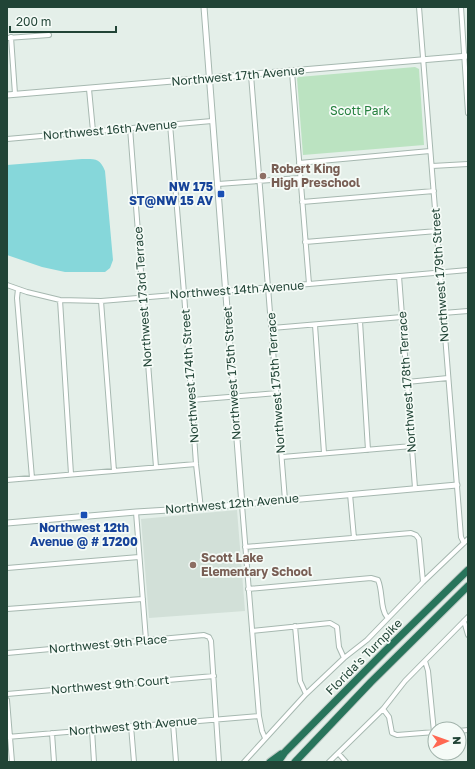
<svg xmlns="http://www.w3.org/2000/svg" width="475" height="769" font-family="'Golos Text',sans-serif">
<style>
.built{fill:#d2e0d8}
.green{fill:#bbe3c1}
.water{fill:#86d7da}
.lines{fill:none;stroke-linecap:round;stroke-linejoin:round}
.minor-casing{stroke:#a6b8b0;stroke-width:6}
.tertiary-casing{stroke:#a6b8b0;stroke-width:7}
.motorway-casing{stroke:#c1cbc7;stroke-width:9}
.minor{stroke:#fff;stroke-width:4}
.tertiary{stroke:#fff;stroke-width:5}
.motorway{stroke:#28745b;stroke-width:7}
.education-dot{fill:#8d6e63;stroke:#f5fbf7;stroke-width:1.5}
.transit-dot{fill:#1a4fb4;stroke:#f5fbf7;stroke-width:1.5}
.labels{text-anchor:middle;stroke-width:3.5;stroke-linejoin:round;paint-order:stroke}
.street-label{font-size:12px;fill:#214436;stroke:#f5fbf7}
.park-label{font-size:12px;fill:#25803e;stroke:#f5fbf7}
.education-label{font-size:12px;font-weight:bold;fill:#785e54;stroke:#f5fbf7;text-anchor:start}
.transit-label{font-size:12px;font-weight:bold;fill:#164399;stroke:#f5fbf7;text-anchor:end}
</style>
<rect width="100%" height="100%" fill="#e4efe9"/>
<path class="built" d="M237 510 245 611 149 618 141 519Z"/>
<path class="green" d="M415 67 419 69 424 145 303 155 297 78 299 77Z"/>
<path class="water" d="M82 159C95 159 100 158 105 171L113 260 110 268 105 272H65L42 267 7 255V165Z"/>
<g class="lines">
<g class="minor-casing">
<path id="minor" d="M419 7 461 537 464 543
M461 7 468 113
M11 37 15 94
M7 38 49 35
M292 72 309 284
M251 75 285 500
M89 89 93 131
M170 124 184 293 196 464 201 509
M130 128 156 467
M7 139 212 121
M299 163 430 151
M432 166 468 164
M218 184 300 178
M302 202 434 191
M305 242 437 231
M399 276 415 488
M7 285 27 292 60 300 101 301 309 284 468 270
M18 289 17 298 32 478
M60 300 71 474
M101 301 114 471
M443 313 468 311
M360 321 368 450
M315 325 324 453
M272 328 402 317
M407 382 448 378
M192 400 277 393
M282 457 412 446
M7 480 196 464
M350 494 354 538
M242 505 259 716 262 731 265 738
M136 512 146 640
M245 547 411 533 416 535 419 539 423 582
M7 568 139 557
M248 589 371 578 378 580C383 591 380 609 387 617
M7 609 143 599
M464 621 468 635
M295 626 300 681 306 694
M252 631 330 623 337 627 339 647 344 658
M7 653 204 635 209 637 211 641 219 762
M425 661 428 671 434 732
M7 694 214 676
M7 700 12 762
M383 709 389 717 392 733 397 735 435 732
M173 723 176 762
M131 726 134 762
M92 730 94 762
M459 731 468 730
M52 733 54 762
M7 737 259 716
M338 753 346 762
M244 762 306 694 344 658 367 640 423 582 468 539
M329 762 383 709 405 681 468 617"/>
</g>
<g class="tertiary-casing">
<path id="tertiary" d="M204 7 242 505
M7 95 468 56
M7 523 136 512 202 508 457 485"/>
</g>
<g class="motorway-casing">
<path id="motorway" d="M270 762 281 754
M278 762 285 752 385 651 468 570
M295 762 371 682 468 586"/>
</g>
<use href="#minor" class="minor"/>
<use href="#tertiary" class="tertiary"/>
<use href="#motorway" class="motorway"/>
</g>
<g class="education-dot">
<circle cx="263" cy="176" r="4"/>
<circle cx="193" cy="565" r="4"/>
</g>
<g class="transit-dot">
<rect x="217" y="190" width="8" height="8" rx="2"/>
<rect x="80" y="511" width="8" height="8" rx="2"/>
</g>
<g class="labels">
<g class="street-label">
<text transform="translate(238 76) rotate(-5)" y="4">Northwest 17th Avenue</text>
<text transform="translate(110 130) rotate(-5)" y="4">Northwest 16th Avenue</text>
<text transform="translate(440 275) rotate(-94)" y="4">Northwest 179th Street</text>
<text transform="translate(237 290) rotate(-4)" y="4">Northwest 14th Avenue</text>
<text transform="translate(143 297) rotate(-94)" y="4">Northwest 173rd Terrace</text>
<text transform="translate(232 373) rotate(-94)" y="4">Northwest 175th Street</text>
<text transform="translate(190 376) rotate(-94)" y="4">Northwest 174th Street</text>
<text transform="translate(407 382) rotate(-94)" y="4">Northwest 178th Terrace</text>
<text transform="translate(276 383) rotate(-94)" y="4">Northwest 175th Terrace</text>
<text transform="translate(232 504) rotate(-5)" y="4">Northwest 12th Avenue</text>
<text transform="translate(108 644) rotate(-5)" y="4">Northwest 9th Place</text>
<text transform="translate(364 657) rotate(-45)" y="4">Florida's Turnpike</text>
<text transform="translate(110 685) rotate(-5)" y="4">Northwest 9th Court</text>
<text transform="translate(133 726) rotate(-5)" y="4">Northwest 9th Avenue</text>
</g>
<g class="park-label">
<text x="360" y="115">Scott Park</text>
</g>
<g class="education-label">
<text x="271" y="173">Robert King<tspan x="271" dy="14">High Preschool</tspan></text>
<text x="201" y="562">Scott Lake<tspan x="201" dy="14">Elementary School</tspan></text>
</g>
<g class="transit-label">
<text x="213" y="191">NW 175<tspan x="213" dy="14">ST@NW 15 AV</tspan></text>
<text x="84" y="532" text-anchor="middle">Northwest 12th<tspan x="84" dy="14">Avenue @ # 17200</tspan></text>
</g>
</g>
<rect width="475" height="769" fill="none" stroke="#214436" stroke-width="16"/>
<g transform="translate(447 741) rotate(88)"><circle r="19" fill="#f5fbf7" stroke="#a0b2aa"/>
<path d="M0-3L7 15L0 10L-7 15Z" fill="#ff6852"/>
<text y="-6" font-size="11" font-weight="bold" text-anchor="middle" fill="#214436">N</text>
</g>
<path d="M10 26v6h106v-6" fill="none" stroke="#214436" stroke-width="2"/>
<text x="16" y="26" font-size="12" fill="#214436" stroke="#f5fbf7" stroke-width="3" paint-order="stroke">200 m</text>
</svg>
